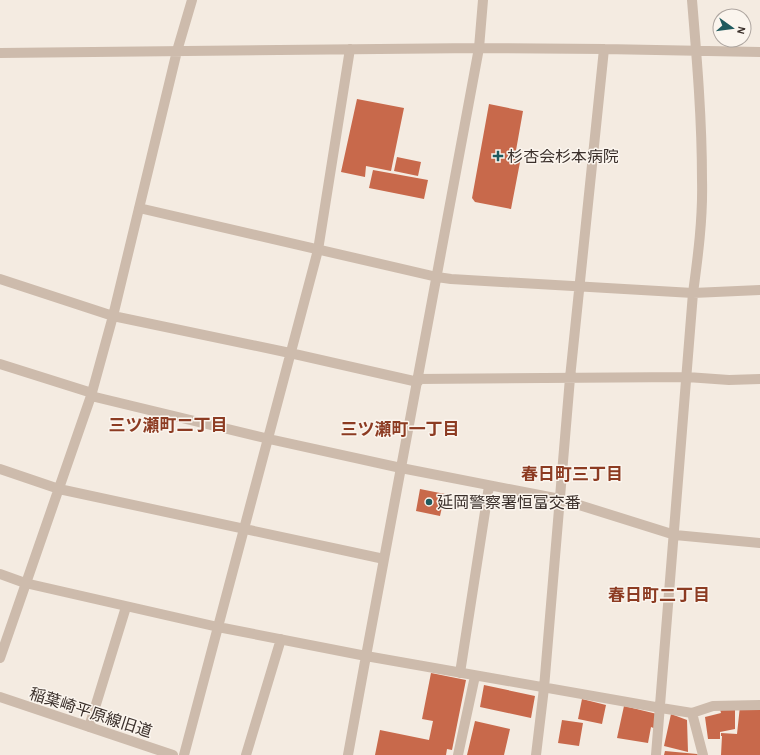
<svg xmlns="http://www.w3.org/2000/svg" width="760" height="755" font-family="'Alegreya Sans','Noto Sans JP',sans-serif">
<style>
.building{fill:#c8694b}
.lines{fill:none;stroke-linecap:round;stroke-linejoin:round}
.minor{stroke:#cdbbac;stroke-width:10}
.poi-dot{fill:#1f5a5e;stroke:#fbf5ee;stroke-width:1.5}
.labels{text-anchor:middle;stroke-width:3;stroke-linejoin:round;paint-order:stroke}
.poi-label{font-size:16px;fill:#3b302b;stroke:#fbf5ee;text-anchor:start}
.street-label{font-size:16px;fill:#3b302b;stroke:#fbf5ee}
.neighbourhood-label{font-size:17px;font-weight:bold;fill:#8c3b22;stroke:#fbf5ee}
</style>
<rect width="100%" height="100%" fill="#f4ebe1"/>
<path class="building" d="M357 99 404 108 391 171 366 166 365 177 341 172Z
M489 104 523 111 515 156 521 157 511 209 475 202 472 198Z
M397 157 421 162 418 176 394 171Z
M373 170 428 180 424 199 369 188Z
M420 489 445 494 440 516 416 511Z
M431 673 466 680 452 750 447 749 446 755H375L380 730 429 740 433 721 422 719Z
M484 685 535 696 531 718 480 707Z
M582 699 606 705 602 724 578 719Z
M624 706 657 714 656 729 651 727 648 743 617 738Z
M740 706 760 708V755H721L722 736H721V733L737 734Z
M720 709H735V729L720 732V739H708L705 717 721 713Z
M671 714 687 720 688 752 664 746Z
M562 720 583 723 579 746 558 743Z
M475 721 510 729 504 755H467Z
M665 751 697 754 698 755H664Z"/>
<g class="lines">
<path class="minor" d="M0 53 479 48 604 49 760 52
M139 208 437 277 451 279 693 293 760 290
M0 279 113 316 290 353 418 382
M0 364 92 393
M418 379 687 377 729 380 760 379
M91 396 269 439 401 468 560 499 675 535 760 543
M0 469 59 489 384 559
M0 574 25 583 218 627 366 656 661 708 692 713 703 755
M0 658 91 396 113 316 177 51 192 0
M460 673 489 486
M0 697 173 755
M692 713 713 706 760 705
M89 727 126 607
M184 755 318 250 350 49
M246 755 281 639
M348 755 366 656 479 48 483 0
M458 755 475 676
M536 755 544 688 570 378 604 49
M656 755 693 293C698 256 703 218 702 180 702 120 697 60 692 0"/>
</g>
<g class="poi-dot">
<path d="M496 150h4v4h4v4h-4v4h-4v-4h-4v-4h4z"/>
<circle cx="429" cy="502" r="4"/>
</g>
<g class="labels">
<g class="poi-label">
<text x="507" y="162">杉杏会杉本病院</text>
<text x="437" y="508">延岡警察署恒富交番</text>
</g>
<g class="street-label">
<text transform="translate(91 712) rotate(18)" y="6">稲葉崎平原線旧道</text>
</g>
<g class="neighbourhood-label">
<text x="168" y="431">三ツ瀬町二丁目</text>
<text x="400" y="435">三ツ瀬町一丁目</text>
<text x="572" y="480">春日町三丁目</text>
<text x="659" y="601">春日町二丁目</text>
</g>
</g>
<g transform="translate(732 28) rotate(104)"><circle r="19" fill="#fbf5ee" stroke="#aea6a0"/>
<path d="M0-3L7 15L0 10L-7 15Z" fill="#1f5a5e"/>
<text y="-6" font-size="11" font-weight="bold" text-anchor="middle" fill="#3b302b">N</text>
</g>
</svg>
